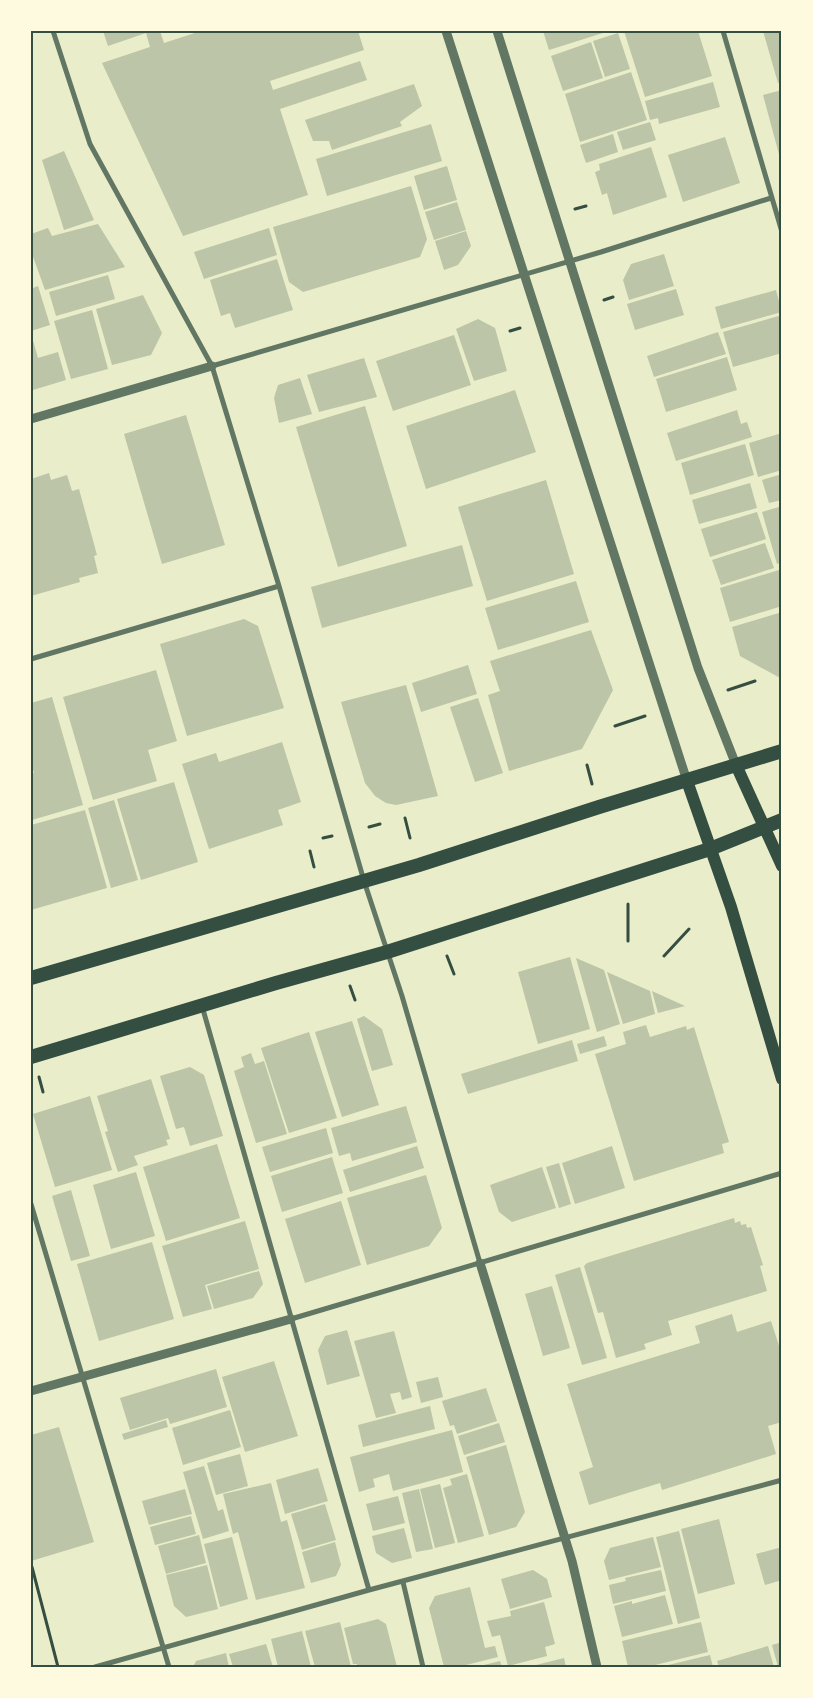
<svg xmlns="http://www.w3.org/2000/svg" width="813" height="1698" font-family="'DM Sans',sans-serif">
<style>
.building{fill:#bcc5a7}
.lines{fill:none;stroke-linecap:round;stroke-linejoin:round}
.path{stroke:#344e41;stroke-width:3}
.minor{stroke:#617663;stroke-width:5}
.tertiary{stroke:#617663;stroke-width:9}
.primary{stroke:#344e41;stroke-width:12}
.trunk{stroke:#344e41;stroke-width:14}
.neatline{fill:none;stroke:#344e41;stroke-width:2}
</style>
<rect width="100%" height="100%" fill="#e9edc9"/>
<path class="building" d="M103 31H160L164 43 201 31H358L364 50 270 81 273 90 360 61 367 80 280 109 308 195 183 236 102 63 150 47 146 33 108 46Z
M543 31H606V32L549 50Z
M624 31H698L712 76 645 97Z
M763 31H782V82L778 83Z
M618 33 630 69 605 77 593 41Z
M591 42 603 78 563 91 551 56Z
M631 72 647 120 580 142 565 94Z
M713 82 720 107 659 124 658 118 650 120 645 101Z
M414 84 422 106 400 122 402 126 332 150 329 141H313L305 120Z
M782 90V157L780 158 763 95Z
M650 122 656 140 623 150 617 132Z
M431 124 442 161 327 196 316 159Z
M613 134 618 152 586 163 580 145Z
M725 137 740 183 683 202 668 155Z
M651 147 667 197 613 215 607 193 602 195 595 172 600 170 599 164Z
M64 151 94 220 64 230 42 160Z
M447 166 457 200 424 210 414 176Z
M411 186 427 239 420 257 303 292 289 282 273 227Z
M457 202 466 230 434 240 425 212Z
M98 224 125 267 45 290 31 251V234L48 228 52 236Z
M269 228 277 255 204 279 194 252Z
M466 231 471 246 458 265 444 270 435 241Z
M664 254 674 286 629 300 623 280 631 264Z
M277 259 293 310 235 328 230 313 221 316 210 280Z
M108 275 115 299 56 316 49 292Z
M32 284 33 288 38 286 50 325 31 331Z
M676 289 684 315 635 330 627 304Z
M776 290 782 312 721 329 715 307Z
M143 295 162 333 151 355 112 365 96 309Z
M92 310 108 369 71 379 54 321Z
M782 315V353L733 367 723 332Z
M478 319 495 328 507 371 474 381 456 329Z
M718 332 726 354 654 377 647 356Z
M454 335 471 385 393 411 376 361Z
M32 337 38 358 58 352 66 380 33 390Z
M727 357 737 390 666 412 656 379Z
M364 358 377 397 319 412 307 375Z
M300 378 312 414 279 423 274 398 278 385Z
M515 390 536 452 426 489 406 426Z
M365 406 407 546 338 567 296 427Z
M737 410 741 424 747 422 752 437 676 461 667 433Z
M186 415 225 545 162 564 124 434Z
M782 433V470L758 477 749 443Z
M745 444 754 475 690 495 681 463Z
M49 473 51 480 67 475 72 491 79 489 97 555 94 556 98 573 79 578 80 582 31 596V479Z
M782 474V500L769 503 762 480Z
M546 480 574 574 487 601 458 507Z
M750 483 757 508 699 524 692 500Z
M782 506V562L777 564 762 512Z
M757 512 766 539 710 557 701 529Z
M765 543 774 568 721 585 712 560Z
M462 545 473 586 322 628 311 587Z
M782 569V606L730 622 720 588Z
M576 581 589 622 498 650 485 608Z
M779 613 782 623V679L740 656 732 627Z
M244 619 258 626 284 708 187 736 160 644Z
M591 630 613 690 582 749 509 771 488 695 500 691 490 661Z
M468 665 477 694 421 712 412 683Z
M156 670 177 741 148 750 157 781 93 800 63 697Z
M406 685 438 796 396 805 386 803 375 796 365 783 341 702Z
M52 697 83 805 32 820 31 773H34L31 764V703Z
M478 698 503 773 475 782 450 707Z
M282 742 301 802 278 810 283 825 209 849 182 764 216 753 219 762Z
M174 782 198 862 141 880 117 799Z
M114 800 138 880 111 888 88 808Z
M85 810 107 888 31 910V825Z
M570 957 590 1029 538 1044 518 972Z
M576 958 604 970 620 1024 597 1032Z
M607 972 650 991 655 1014 623 1024Z
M652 991 685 1006 658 1013Z
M364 1016 382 1029 393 1065 372 1071 357 1019Z
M352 1021 379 1105 342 1117 315 1032Z
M646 1025 650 1037 686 1026 687 1030 694 1027 729 1142 722 1144 724 1153 634 1181 595 1054 626 1044 623 1032Z
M309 1032 337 1118 289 1133 261 1048Z
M604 1036 607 1046 580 1054 577 1044Z
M572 1040 578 1061 468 1094 461 1074Z
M251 1053 255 1064 264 1061 287 1134 256 1143 234 1071 244 1067 241 1057Z
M190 1067 204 1075 223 1136 190 1146 184 1127 176 1129 160 1076Z
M151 1079 170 1139 166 1140 168 1145 134 1156 138 1165 118 1172 105 1132 108 1131 97 1096Z
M90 1096 112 1170 55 1187 33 1114Z
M406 1106 417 1142 352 1161 350 1153 339 1156 331 1128Z
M326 1128 333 1153 270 1172 262 1147Z
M217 1144 240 1218 166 1241 143 1167Z
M417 1146 424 1168 350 1192 343 1170Z
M612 1146 625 1188 575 1204 562 1163Z
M332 1157 343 1193 282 1212 271 1176Z
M559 1163 571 1204 559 1208 546 1167Z
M542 1167 556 1208 512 1222 499 1212 490 1185Z
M136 1172 155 1236 111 1249 93 1185Z
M426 1175 442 1228 429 1246 367 1265 347 1198Z
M71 1190 90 1256 71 1261 52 1196Z
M341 1201 361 1265 305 1283 285 1219Z
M734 1218 735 1223 740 1221 741 1225 746 1224 747 1228 751 1227 763 1265 760 1266 767 1291 668 1321 672 1335 644 1344 646 1349 616 1358 603 1312 598 1313 584 1266 587 1263Z
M245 1221 259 1269 205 1285 212 1309 183 1317 162 1246Z
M152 1242 174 1319 99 1341 77 1264Z
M580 1267 607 1358 582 1365 555 1275Z
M259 1271 263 1284 253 1298 214 1309 207 1286Z
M552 1286 570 1348 543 1356 525 1294Z
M732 1314 737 1332 771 1321 782 1355V1422L768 1426 776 1454 662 1490 660 1483 589 1505 579 1472 593 1467 567 1384 700 1343 695 1326Z
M347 1330 360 1376 327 1385 318 1350 325 1336Z
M394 1331 412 1397 402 1400 400 1392 390 1394 396 1413 376 1418 354 1341Z
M274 1361 298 1436 245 1452 222 1377Z
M216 1369 227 1407 170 1424 168 1418 130 1430 120 1398Z
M438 1377 443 1397 421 1403 416 1382Z
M486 1388 497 1421 457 1434 454 1425 450 1426 442 1401Z
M430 1406 435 1429 363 1447 358 1425Z
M230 1410 241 1447 183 1465 172 1428Z
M166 1420 168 1427 124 1440 122 1434Z
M499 1423 505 1442 464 1455 458 1436Z
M59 1427 94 1542 31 1561V1435Z
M452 1430 463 1472 393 1491 389 1474 373 1479 375 1487 359 1492 350 1457Z
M506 1445 525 1512 516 1527 489 1535 466 1457Z
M240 1454 248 1486 216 1495 207 1463Z
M204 1466 218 1511 223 1509 229 1531 203 1539 183 1472Z
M318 1468 328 1501 285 1514 276 1480Z
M467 1474 484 1536 458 1543 443 1488 452 1485 450 1479Z
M271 1483 281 1522 287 1520 305 1588 256 1600 238 1532 233 1534 223 1494Z
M440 1484 455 1543 435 1548 420 1489Z
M185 1489 192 1514 149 1525 142 1501Z
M419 1489 433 1549 416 1552 402 1493Z
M398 1496 405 1523 373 1531 366 1504Z
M325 1504 336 1540 302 1550 291 1514Z
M191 1516 196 1534 155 1545 150 1527Z
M719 1519 735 1584 698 1594 681 1529Z
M404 1528 412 1558 392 1563 376 1553 372 1536Z
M679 1531 700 1618 678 1624 656 1537Z
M199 1535 206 1563 166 1574 158 1546Z
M232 1537 248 1599 220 1607 204 1544Z
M653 1537 661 1567 609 1580 604 1561 610 1548Z
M335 1542 341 1565 336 1576 311 1583 302 1552Z
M782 1547V1580L765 1585 756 1554Z
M207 1565 218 1609 186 1617 174 1606 166 1575Z
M533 1570 547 1579 552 1597 510 1609 501 1579Z
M661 1570 666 1591 613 1604 609 1585 626 1581 625 1578Z
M470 1587 485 1648 495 1646 498 1657 458 1667H444L429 1608 435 1596Z
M665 1595 673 1624 622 1637 614 1606 632 1601V1604Z
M544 1602 555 1644 545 1647 547 1656 508 1666 500 1635 492 1637 487 1621 511 1616 510 1611Z
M378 1619 386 1624 397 1667H357V1664H353L344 1628Z
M340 1622 351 1667H315L305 1631Z
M701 1622 708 1652 647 1667H628L622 1641Z
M302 1631 311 1667H278L271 1639Z
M782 1642V1667H778L772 1645Z
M266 1644 273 1667H233L229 1654Z
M768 1646 774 1667H719L717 1661Z
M226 1653 229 1667H193L196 1661Z
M710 1655 713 1667H664V1666Z
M564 1658 566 1667H532V1666Z
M500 1661 502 1667H481L480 1666Z"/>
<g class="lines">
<path class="path" d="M575 209 586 206
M604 300 613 297
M510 331 520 328
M728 690 755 681
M615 726 645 716
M587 765 592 784
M405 818 410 838
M369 827 380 824
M323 838 332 836
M310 851 314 867
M628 904V941
M447 956 454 974
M664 956 689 929
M350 986 355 1000
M39 1077 43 1092
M32 1567 58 1667"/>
<path class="minor" d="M53 31 90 144 212 366 279 586 364 881 402 996 480 1263
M723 31 782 232
M212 366 601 252 771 198
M31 659 279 586
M202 1006 369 1590
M31 1204 169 1667
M291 1319 782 1173
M403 1582 423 1667
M95 1667 369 1590 782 1480"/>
<path class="tertiary" d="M446 31 687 781
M497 31 698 668 736 765
M31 419 212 366
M480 1263 572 1561 597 1667
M31 1391 291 1319"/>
<path class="primary" d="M736 765 782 866
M687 781 731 907 782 1079"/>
<path class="trunk" d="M31 978 419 865 599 807 782 751
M31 1057 276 983 387 952 710 849 782 820"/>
</g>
<rect width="813" height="1698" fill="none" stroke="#fefae0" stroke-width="65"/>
<rect x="32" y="32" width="748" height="1634" class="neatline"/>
</svg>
